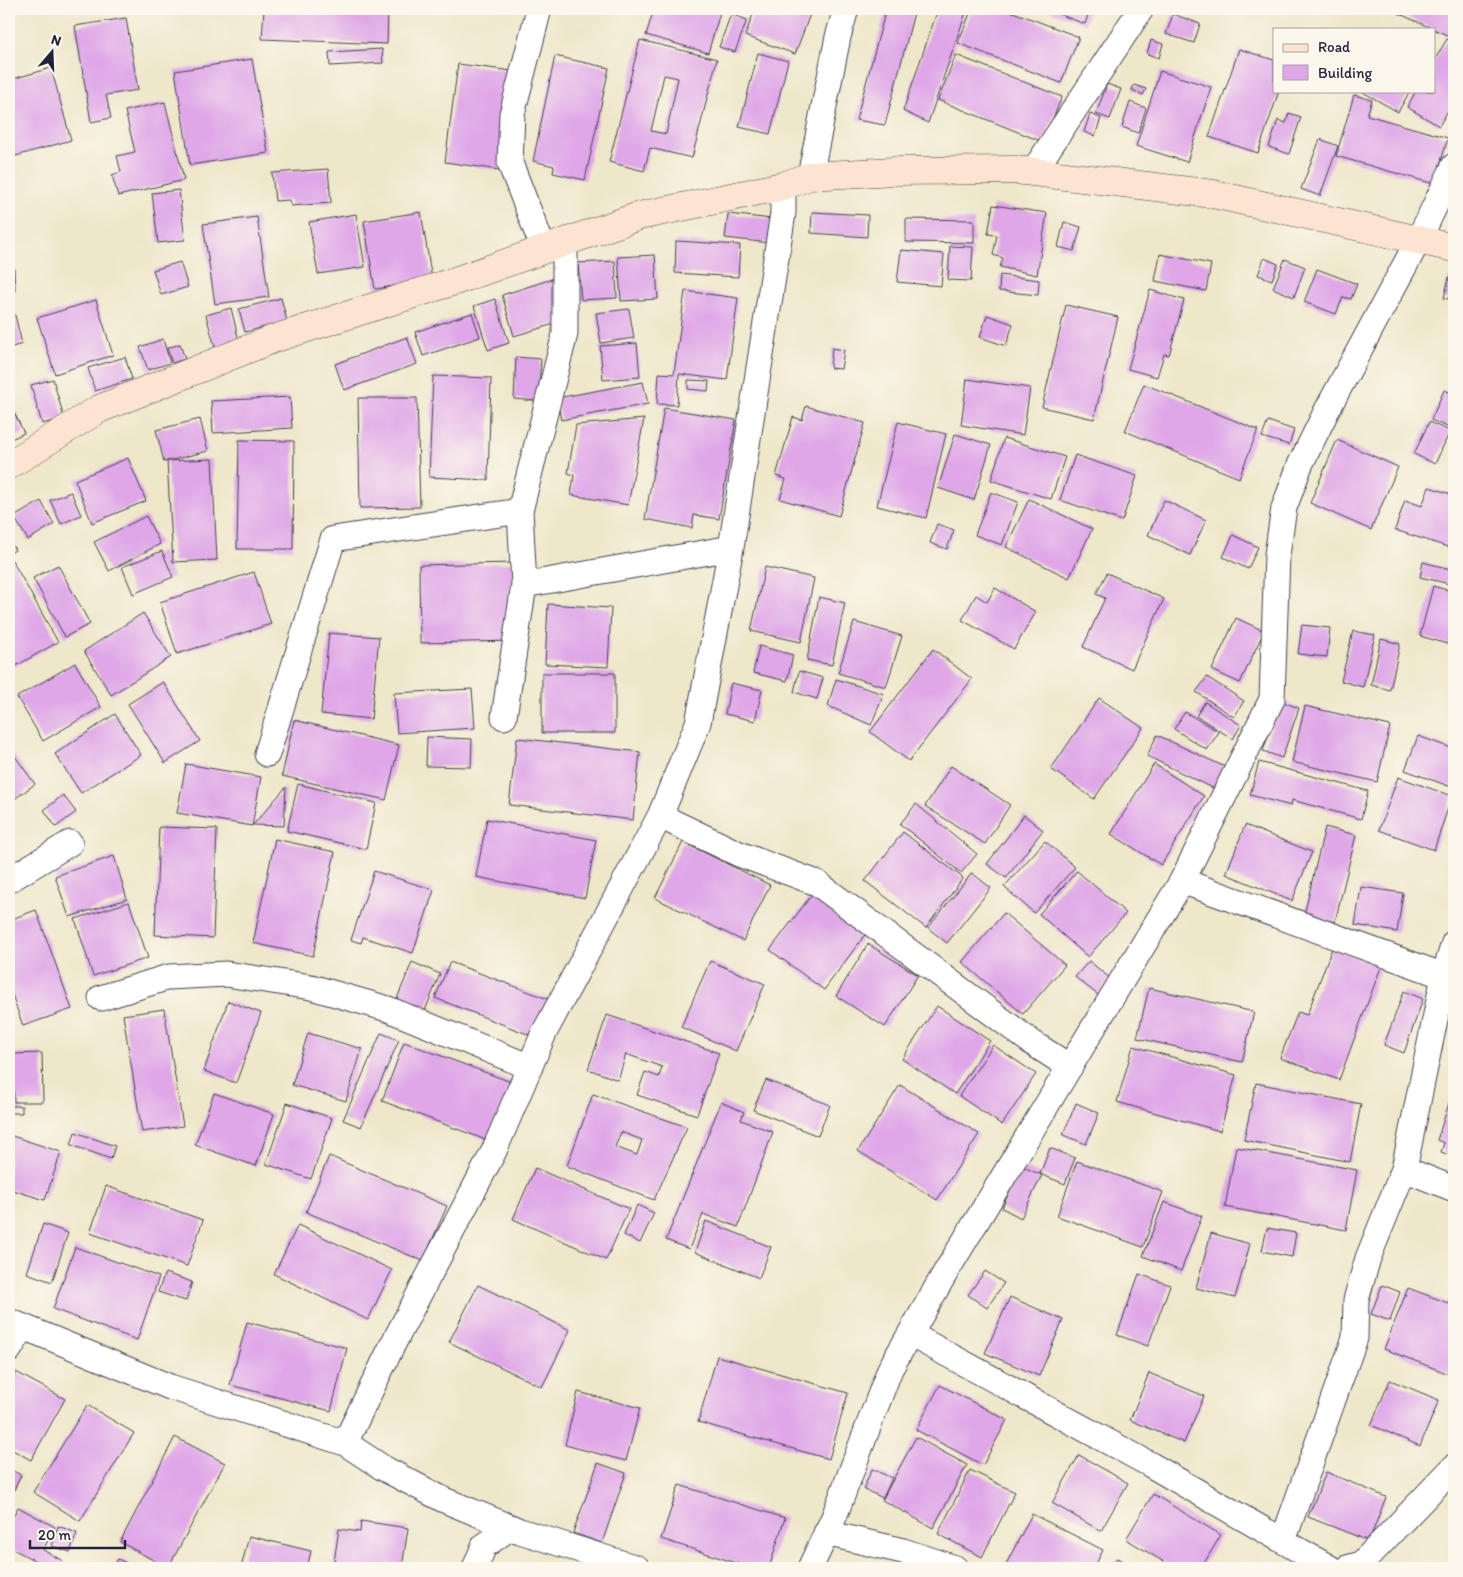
<svg xmlns="http://www.w3.org/2000/svg" width="1463" height="1577" font-family="Itim,sans-serif">
<style>
.building{fill:#dfa6e8;fill-rule:evenodd}
.lines{fill:none;stroke-linecap:round;stroke-linejoin:round}
.street-casing{stroke:#414050;stroke-width:27}
.secondary-casing{stroke:#414050;stroke-width:29}
.street{stroke:#fff;stroke-width:25}
.secondary{stroke:#fde4d1;stroke-width:28}
</style>
<rect width="100%" height="100%" fill="#fbf7ec"/>
<filter id="ink" filterUnits="userSpaceOnUse"><feTurbulence type="fractalNoise" baseFrequency=".02" numOctaves="2"/><feDisplacementMap in="SourceGraphic" scale="10" xChannelSelector="R" yChannelSelector="G"/><feConvolveMatrix kernelMatrix="1 2 1 2 8 2 1 2 1" color-interpolation-filters="sRGB"/></filter>
<filter id="wash" filterUnits="userSpaceOnUse"><feTurbulence type="fractalNoise" baseFrequency=".0096" numOctaves="4" result="noise"/><feDisplacementMap in="SourceGraphic" scale="20" xChannelSelector="R" yChannelSelector="G"/><feGaussianBlur stdDeviation="1.12" result="paint"/><feColorMatrix in="noise" values="0 0 0 0 0 0 0 0 0 0 0 0 0 0 0 0 0 1.4 0 .05"/><feComposite in="paint" operator="in"/></filter>
<g filter="url(#wash)">
<rect width="100%" height="100%" fill="#eee7ca"/>
<g id="blocks">
<path class="building" d="M264 9H388L387 44 262 39Z
M654 9H721L708 53 646 35Z
M755 9H812L795 54 745 36Z
M886 9H915L885 125 856 120Z
M938 9H967L928 123 903 111Z
M972 9H1005L1079 37 1061 83 958 43Z
M1045 9H1090L1085 24Z
M1389 9H1454V25L1449 36Z
M731 14 747 20 735 52 719 47Z
M1173 14 1200 24 1194 43 1166 34Z
M126 18 138 90 106 95 111 118 91 122 75 26Z
M1447 39 1454 43V100L1439 126 1407 107 1416 91H1434V61Z
M640 40 717 59 692 158 650 148 644 171 609 162ZM664 75 678 78 666 134 651 131Z
M1151 40 1163 44 1159 58 1147 54Z
M382 49 383 63 330 66 329 52Z
M1239 49 1274 60V91H1279L1258 153 1209 137Z
M758 53 788 61 770 134 739 127Z
M956 55 1062 97 1043 142 938 100Z
M555 56 609 68 585 180 553 173 554 166 533 161Z
M252 59 268 153 190 165 175 71Z
M458 64 512 71 499 170 445 162Z
M51 68 71 140 9 158V80Z
M1160 71 1211 87 1187 162 1136 146Z
M1107 84 1121 89 1110 119 1096 114Z
M1134 85 1146 89 1143 95 1132 90Z
M1361 91H1410L1398 112Z
M1354 95 1372 100 1367 115 1448 138 1434 184 1336 156Z
M165 102 184 180 118 196 112 175 121 172 117 156 135 152 125 111Z
M1130 102 1146 108 1138 133 1122 127Z
M1289 113 1301 117 1289 154 1269 147 1278 120 1286 123Z
M1090 114 1101 118 1095 136 1084 132Z
M1320 139 1338 146 1320 196 1301 189Z
M328 169 331 203 291 206 290 200 275 201 272 173Z
M179 190 185 240 158 243 152 193Z
M993 205 1047 213 1037 275 1000 267 1003 258 993 255 997 235 988 234Z
M421 212 432 280 375 289 364 221Z
M812 212 868 215 867 237 811 233Z
M356 214 365 267 318 274 309 222Z
M728 214 772 219 770 243 725 238Z
M257 217 269 297 215 304 203 224Z
M906 219 974 220V243L906 242Z
M1064 222 1081 227 1074 251 1058 247Z
M676 241 740 245 738 277 675 273Z
M950 246 973 247 971 281 948 280Z
M901 250 944 254 941 286 897 282Z
M1160 254 1211 264 1206 291 1155 281Z
M655 255 658 299 621 301 618 257Z
M1264 258 1278 264 1272 280 1258 275Z
M1285 259 1305 267 1294 297 1273 288Z
M615 261 617 298 581 300 578 263Z
M180 262 188 287 161 295 153 270Z
M9 267H14L15 291 9 292Z
M1317 269 1357 284 1351 299 1343 297 1336 314 1304 302Z
M1000 275 1039 280 1038 295 999 291Z
M1449 277 1454 279V300L1444 298Z
M552 279 564 321 514 336 502 295Z
M1150 290 1184 300 1169 355 1164 354 1157 377 1128 369Z
M685 291 738 298 727 380 679 374 677 405 657 404 659 373 674 374Z
M281 298 287 321 245 332 239 309Z
M495 299 509 343 488 350 474 306Z
M96 300 113 355 55 374 37 318Z
M1066 305 1118 317 1094 419 1042 407Z
M231 308 239 341 215 347 206 315Z
M629 309 634 338 601 343 596 313Z
M472 313 480 337 423 356 415 332Z
M15 315 22 344 9 348V317Z
M987 315 1013 324 1006 346 980 337Z
M407 337 417 364 344 390 335 364Z
M163 339 170 363 148 370 140 347Z
M637 343 640 377 603 380 600 346Z
M180 344 185 359 172 363 167 348Z
M832 348 844 350 841 369 830 368Z
M125 357 132 379 95 391 88 368Z
M516 357 541 359 538 401 514 399Z
M433 376 491 378 488 480 429 477Z
M53 379 64 418 42 424 31 385Z
M967 379 1030 388 1023 435 961 425Z
M688 380 709 381 708 391 688 389Z
M643 382 648 404 561 420 557 398Z
M1144 384 1258 430 1239 478 1125 431Z
M1444 390 1454 394V424L1452 429 1431 420Z
M290 397 292 428 213 433 211 401Z
M358 398H417L420 507 360 508Z
M9 402 24 433 9 440Z
M806 406 865 423 839 516 780 499 786 479 776 476 793 417 802 420Z
M664 408 736 420 719 519 694 515 692 528 645 519Z
M200 419 208 451 164 462 156 430Z
M644 419 628 505 571 495 574 475 568 473 576 425Z
M1268 421 1294 430 1289 445 1262 437Z
M898 422 946 434 926 518 877 506Z
M1429 422 1450 431 1435 464 1414 454Z
M955 434 991 445 974 500 938 488Z
M1004 438 1065 457 1051 499 991 480Z
M239 440 294 441 293 549H237Z
M1337 440 1398 467 1371 530 1310 503Z
M1075 455 1137 476 1122 521 1060 500Z
M128 458 146 501 92 523 75 480Z
M212 459 217 560 173 562 167 461Z
M1429 487 1454 495V549L1395 530 1405 500 1422 506Z
M71 492 81 515 61 524 50 500Z
M991 492 1018 502 1002 545 975 535Z
M1029 499 1092 529 1069 578 1006 547Z
M1164 500 1206 520 1190 555 1148 535Z
M41 501 54 524 28 540 14 517Z
M146 516 160 544 109 571 94 542Z
M937 524 954 530 947 549 930 543Z
M1233 535 1258 547 1248 569 1223 557Z
M9 540 15 550 9 554Z
M162 551 173 577 133 594 122 567Z
M12 560 58 642 9 670V562Z
M1423 562 1454 570V585L1420 577Z
M514 563 515 641 420 643 419 565Z
M58 565 90 624 65 637 33 578Z
M765 567 814 578 801 642 751 631Z
M254 572 271 624 177 654 160 602Z
M1107 573 1164 599 1132 669 1083 647 1105 598 1096 594Z
M1433 586 1454 592V646L1420 636Z
M995 588 1036 612 1014 649 962 620 976 595 987 602Z
M819 597 845 603 832 665 807 660Z
M548 604 611 608 608 667 545 664Z
M143 613 171 657 111 695 84 651Z
M1236 618 1264 631 1240 683 1212 670Z
M854 622 902 636 886 687 838 673Z
M1302 625 1330 628 1327 657 1298 654Z
M1353 631 1375 635 1363 687 1341 681Z
M329 633 379 637 371 719 321 714Z
M1381 639 1400 644 1390 690 1371 685Z
M759 646 793 655 787 681 753 673Z
M933 649 972 679 909 761 870 732Z
M75 663 101 707 43 741 17 697Z
M799 671 823 678 817 699 794 692Z
M542 673H615V733H542Z
M1207 677 1244 701 1234 717 1196 692Z
M836 679 884 694 871 725 828 706Z
M163 682 200 741 165 763 128 704Z
M731 683 762 690 755 721 725 714Z
M472 689 475 728 397 733 394 693Z
M1099 698 1143 728 1094 799 1051 769Z
M1280 701 1299 708 1282 758 1263 751Z
M1205 702 1241 725 1233 739 1196 716Z
M1305 706 1390 726 1377 782 1292 762Z
M1185 712 1219 732 1207 750 1174 729Z
M115 714 141 755 81 793 55 754Z
M294 720 399 745 386 800 282 776Z
M1157 735 1227 768 1217 790 1147 756Z
M1418 736 1454 749V788L1405 770Z
M427 737 472 739 471 767 426 766Z
M517 738 640 752 633 820 509 805Z
M9 748 35 784 9 803Z
M1259 762 1368 791 1361 819 1292 800 1291 806 1250 795Z
M186 764 261 777 252 826 177 813Z
M1154 764 1204 796 1161 865 1111 834Z
M951 766 1010 805 985 844 925 806Z
M1398 777 1452 796 1434 850 1379 830Z
M298 784 376 803 366 849 287 831Z
M286 787 284 826 253 825Z
M63 795 76 812 56 827 44 810Z
M916 804 977 854 961 873 900 824Z
M1024 815 1043 830 1006 878 987 864Z
M487 819 596 840 585 898 476 877Z
M1245 825 1312 852 1292 901 1226 874Z
M159 827 217 829 213 938 155 935Z
M1325 827 1356 835 1335 922 1304 915Z
M903 832 963 878 926 928 865 881Z
M275 839 335 852 313 956 253 943Z
M1045 841 1075 867 1034 913 1004 887Z
M683 842 770 885 743 941 655 898Z
M114 856 127 899 69 917 55 876Z
M374 871 434 890 413 953 363 937 361 943 351 940Z
M1077 871 1126 913 1088 957 1039 914Z
M972 873 991 888 947 943 928 928Z
M1361 887 1403 893 1397 932 1355 925Z
M813 893 867 932 824 990 770 950Z
M129 902 148 958 93 976 75 919Z
M36 910 72 1009 23 1026 9 986V920Z
M1004 913 1065 965 1023 1014 962 962Z
M868 944 918 975 885 1027 836 996Z
M1332 948 1381 967 1339 1080 1280 1058 1298 1012 1307 1015Z
M710 961 765 984 736 1051 681 1027Z
M1089 961 1111 979 1098 995 1075 977Z
M412 962 440 974 422 1018 394 1006Z
M450 962 548 999 535 1037 435 998Z
M1149 988 1254 1012 1242 1062 1137 1038Z
M1404 991 1423 999 1404 1053 1384 1045Z
M228 1001 261 1013 236 1083 204 1071Z
M937 1006 990 1041 955 1094 902 1059Z
M164 1009 183 1126 142 1132 123 1015Z
M607 1015 719 1053 697 1115 637 1095 645 1072 659 1077 662 1067 626 1054 618 1080 588 1069Z
M308 1033 362 1049 346 1101 292 1085Z
M381 1033 399 1040 361 1127 343 1120Z
M404 1042 511 1082 489 1141 382 1101Z
M993 1045 1036 1074 1002 1125 959 1096Z
M1133 1046 1236 1075 1220 1131 1117 1102Z
M42 1053 43 1102H14L12 1054Z
M766 1080 830 1105 818 1136 753 1110Z
M1256 1083 1361 1104 1350 1162 1244 1140Z
M900 1085 979 1134 937 1200 858 1151Z
M214 1093 274 1114 256 1166 195 1145Z
M593 1094 687 1127 654 1200 567 1166ZM621 1132 642 1140 637 1155 615 1147Z
M9 1095 11 1106H22V1113H9Z
M1451 1097 1454 1098V1157L1441 1152 1444 1143 1437 1140Z
M721 1102 744 1112 741 1120 773 1132 738 1227 703 1214 689 1249 666 1240Z
M287 1103 332 1118 311 1179 266 1164Z
M1076 1103 1099 1113 1086 1144 1063 1135Z
M75 1132 115 1146 111 1159 71 1145Z
M9 1135 61 1152 45 1200 9 1189Z
M1236 1147 1357 1170 1346 1230 1225 1207Z
M1050 1148 1075 1158 1065 1184 1040 1174Z
M329 1156 447 1206 423 1261 306 1212Z
M1077 1161 1163 1192 1143 1247 1057 1216Z
M1021 1166 1042 1175 1021 1218 1002 1208Z
M535 1168 629 1209 606 1260 513 1219Z
M106 1186 203 1220 187 1266 90 1233Z
M1164 1202 1202 1216 1181 1271 1143 1256Z
M637 1205 654 1213 640 1243 624 1235Z
M706 1221 771 1247 759 1278 695 1252Z
M43 1224 68 1233 52 1282 27 1273Z
M298 1225 392 1270 368 1320 274 1274Z
M1267 1228 1296 1233 1292 1257 1262 1251Z
M1211 1233 1250 1244 1235 1298 1196 1288Z
M75 1247 159 1277 137 1340 53 1309Z
M985 1271 1004 1283 987 1308 968 1295Z
M165 1273 192 1282 186 1301 158 1292Z
M1139 1274 1170 1285 1148 1346 1117 1335Z
M478 1285 570 1330 542 1387 449 1342Z
M1382 1285 1400 1292 1390 1321 1371 1314Z
M1408 1288 1448 1303 1452 1293 1454 1294V1376L1384 1349Z
M1010 1297 1063 1320 1039 1376 985 1353Z
M247 1322 347 1348 331 1411 230 1385Z
M717 1356 848 1393 829 1459 698 1422Z
M16 1372 65 1399 31 1460 9 1448V1386Z
M1149 1373 1204 1396 1184 1443 1130 1420Z
M1390 1380 1439 1400 1420 1446 1371 1425Z
M940 1385 1007 1420 983 1465 916 1430Z
M578 1392 640 1408 626 1461 565 1445Z
M87 1405 134 1433 80 1521 33 1492Z
M175 1437 225 1463 168 1568 120 1542Z
M916 1437 967 1465 933 1528 882 1500Z
M1079 1455 1128 1483 1101 1531 1052 1503Z
M598 1463 626 1473 602 1543 573 1533Z
M9 1469 21 1475 14 1490 9 1487Z
M872 1469 892 1478 883 1498 863 1489Z
M970 1470 1015 1492 982 1557 938 1534Z
M1326 1472 1386 1497 1369 1541 1308 1517Z
M679 1485 785 1518 769 1568H752L661 1539Z
M1153 1494 1221 1535 1201 1568H1174L1126 1539Z
M18 1507 55 1527 43 1550 63 1561 58 1568H49L9 1547V1525Z
M1032 1514 1103 1550 1094 1568H1009L1005 1566Z
M361 1521 408 1528 402 1568H333L339 1529 360 1532Z
M58 1526 77 1533 70 1552 52 1546Z
M249 1536 311 1551 307 1568H241Z
M1117 1558 1134 1568H1111Z
M118 1559 137 1568H113Z"/>
</g>
</g>
<g filter="url(#ink)">
<use href="#blocks" fill-opacity="0" stroke="#414050" stroke-width="1"/>
<g class="lines">
<g class="street-casing">
<path id="street" d="M539 9 512 114 510 163 544 250
M1033 172 1141 9
M810 176 838 37 846 9
M524 585 731 548
M504 717 524 585 520 511 565 334V242
M267 754 333 539 520 511
M660 816 739 854 817 883 1034 1044 1070 1067
M9 880 70 843
M1182 881 1444 976
M101 998 169 977 226 974 311 987 388 1009 530 1067
M1404 1169 1454 1189
M9 1321 170 1387 345 1443 383 1468 444 1500 520 1531 637 1568
M910 1334 1151 1465 1330 1568
M9 1350 22 1329
M345 1443 393 1344 494 1151 544 1033 660 816 698 723 731 548 783 213V186
M826 1533 903 1551 955 1568
M1283 1541 1355 1338 1356 1300 1368 1258 1404 1169 1444 976 1454 943
M475 1568 484 1546 511 1527
M810 1568 834 1517 890 1369 944 1275 1182 881 1272 699 1277 555 1284 508 1300 465 1327 410 1418 241 1454 166
M1347 1568 1361 1564 1454 1467"/>
</g>
<g class="secondary-casing">
<path id="secondary" d="M9 465 99 409 273 339 455 281 639 216 783 186 810 176 894 171 1015 170 1033 172 1213 194 1454 248"/>
</g>
<use href="#street" class="street"/>
<use href="#secondary" class="secondary"/>
</g>
</g>
<rect width="1463" height="1577" fill="none" stroke="#fbf7ec" stroke-width="30"/>
<rect x="1273" y="28" width="162" height="65" fill="#fbf7ec" stroke="#a4a2a5"/>
<rect x="1283" y="44" width="25" height="8" fill="#fde4d1" stroke="#a4a2a5"/>
<text x="1318" y="52" font-size="15" fill="#22223b">Road</text>
<rect x="1283" y="65" width="25" height="15" fill="#dfa6e8" stroke="#a4a2a5"/>
<text x="1318" y="78" font-size="15" fill="#22223b">Building</text>
<g transform="translate(52 52) rotate(19)" stroke="#fbf7ec" stroke-width="4" paint-order="stroke">
<path d="M0-4L9 19L0 12L-9 19Z" fill="#22223b"/>
<text y="-8" font-size="14" font-weight="bold" text-anchor="middle" fill="#22223b">N</text>
</g>
<path d="M30 1540v8h95v-8" fill="none" stroke="#22223b" stroke-width="2.5"/>
<text x="38" y="1540" font-size="15" fill="#22223b" stroke="#fbf7ec" stroke-width="4" paint-order="stroke">20 m</text>
</svg>
